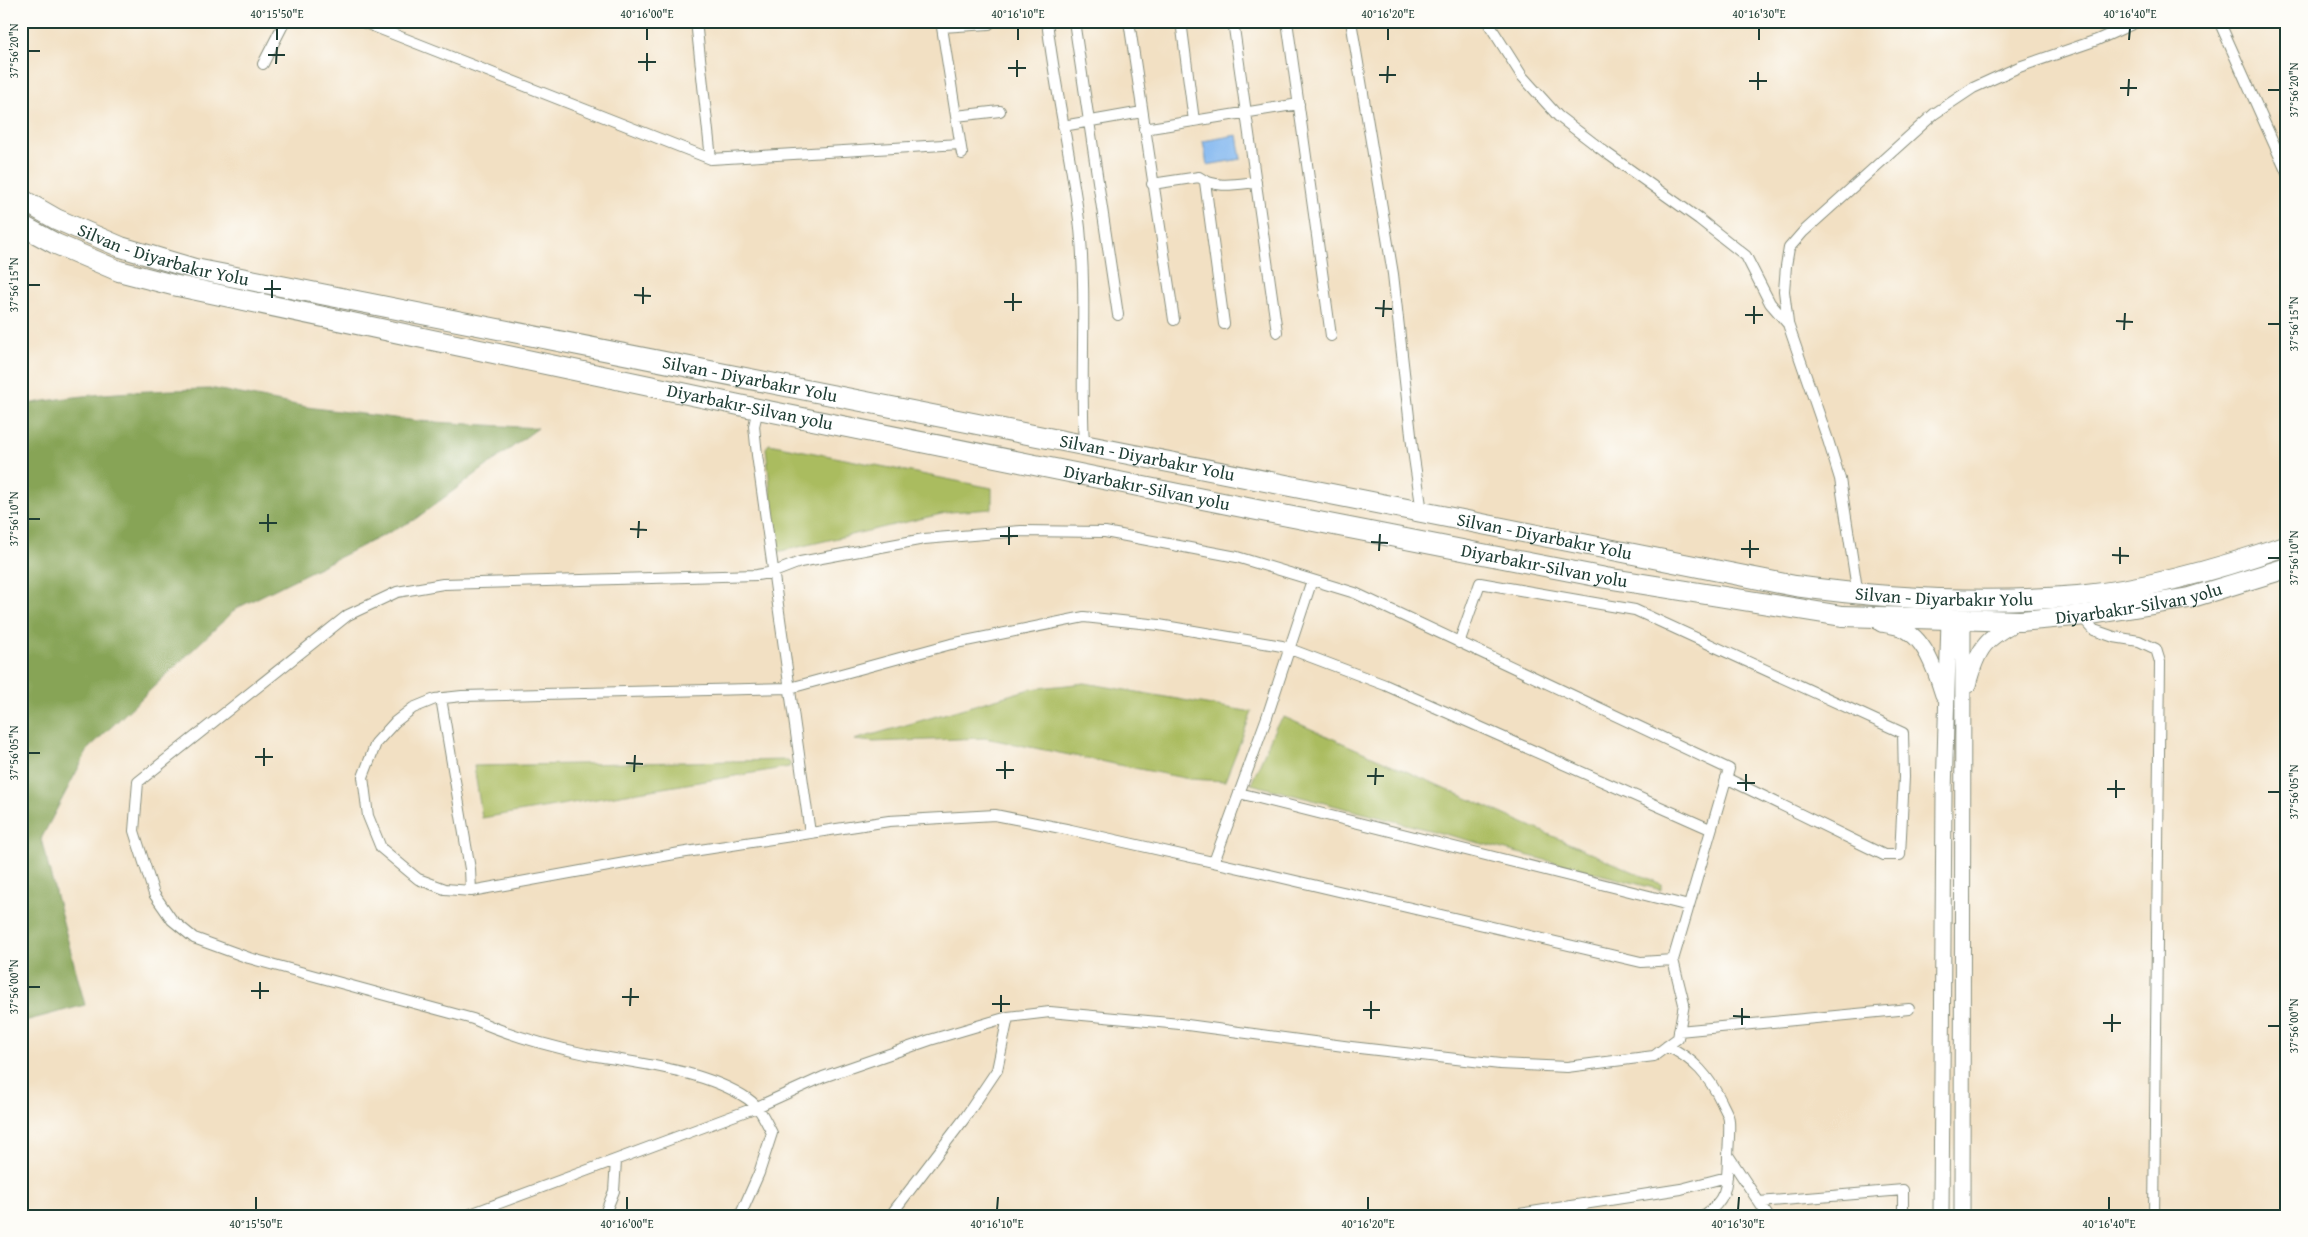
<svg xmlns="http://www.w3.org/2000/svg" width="2308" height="1237" font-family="'Gentium Book Plus',serif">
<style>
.green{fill:#aabc5f;stroke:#647c4a}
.forest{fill:#87a456;stroke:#537045}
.water{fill:#82b7f0;stroke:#507a92}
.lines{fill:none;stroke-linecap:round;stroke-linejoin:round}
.street-casing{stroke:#888e7c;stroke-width:12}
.secondary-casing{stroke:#888e7c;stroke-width:17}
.highway-casing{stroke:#888e7c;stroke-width:22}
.street{stroke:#fff;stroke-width:10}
.secondary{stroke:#fff;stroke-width:15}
.highway{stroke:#fff;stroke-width:20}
.ticks{fill:none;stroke:#1f3d34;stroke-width:2}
.labels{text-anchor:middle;stroke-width:5;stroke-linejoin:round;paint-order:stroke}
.street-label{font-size:18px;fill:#1f3d34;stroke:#fdfcf7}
.neatline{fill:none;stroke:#1f3d34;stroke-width:2}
.ticks-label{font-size:12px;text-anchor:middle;fill:#1f3d34}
</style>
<rect width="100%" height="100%" fill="#fdfcf7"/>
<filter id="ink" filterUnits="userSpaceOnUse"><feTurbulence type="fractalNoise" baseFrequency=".02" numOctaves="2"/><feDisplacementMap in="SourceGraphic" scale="10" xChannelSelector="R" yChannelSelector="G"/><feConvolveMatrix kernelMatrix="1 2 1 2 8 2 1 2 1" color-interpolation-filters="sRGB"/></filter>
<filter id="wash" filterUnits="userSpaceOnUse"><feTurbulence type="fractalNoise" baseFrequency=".0096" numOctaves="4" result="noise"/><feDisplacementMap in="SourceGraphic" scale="20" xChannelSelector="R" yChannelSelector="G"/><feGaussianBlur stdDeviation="1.12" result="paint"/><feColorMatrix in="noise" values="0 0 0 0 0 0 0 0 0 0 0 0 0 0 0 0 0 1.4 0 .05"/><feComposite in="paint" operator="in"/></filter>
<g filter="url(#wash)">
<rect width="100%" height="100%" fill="#f2e0c3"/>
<path class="green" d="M769 444 992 488V509L950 512 777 552 766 448Z
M1085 683 1252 712 1225 781 1189 779 985 738 873 742 854 740 1030 689Z
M1284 717 1661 884V890L1251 784 1276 726Z
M788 760 791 763 789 767 482 818 474 766Z"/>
<path class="forest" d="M215 389 307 407 418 421 538 428 414 520 237 608 89 748 41 839 85 1005 21 1022V405C86 393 150 390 215 389Z"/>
<path class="water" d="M1237 135 1241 159 1207 165 1203 141Z"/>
</g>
<g filter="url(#ink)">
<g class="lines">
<g class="street-casing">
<path id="street" d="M360 21 711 159 960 144
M696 21 711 159
M941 21 962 154
M1047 21C1055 91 1072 159 1080 228 1087 300 1080 372 1084 445
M1074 21 1118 315
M1129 21 1174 320
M1181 21 1194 121
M1233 21 1277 332
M1287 21 1331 336
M1351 21 1393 274 1412 444 1422 512
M1487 21 1522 76 1558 116 1605 152 1699 219 1746 256 1770 303 1788 324 1828 440 1840 479 1858 595
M2219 21 2287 173
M942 27 989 24
M263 64 285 21
M956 116 1000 111
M1063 126 1142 112
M1144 129 1299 104
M1205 182 1224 324
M1152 184 1199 177C1215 189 1237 184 1256 182
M1788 323 1784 291 1786 266 1789 248 1803 232 1934 114 1973 88 2019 67 2097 40 2139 21
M758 409 754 426 757 455 810 833
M2081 616 2094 630 2114 637 2139 641 2156 649 2160 662 2154 1216
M1459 643 1480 583 1635 610 1903 733 1904 777 1900 855H1884L1726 778
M441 698 470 869 471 891
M1239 793 1689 906
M1214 862 1267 717 1312 580
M1673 960 1641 962 1266 874 1071 830 995 815 889 821 680 853 471 891 445 889 418 879 381 848 368 816 363 777 376 743 395 722 413 708 435 699 462 696 790 688 951 644 1084 617 1159 625 1282 646 1385 685 1710 829
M1679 1031 1909 1009
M1667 1046C1694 1059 1709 1076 1722 1103 1724 1108 1729 1115 1729 1121 1730 1133 1728 1147 1728 1159 1727 1186 1727 1200 1703 1216
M1728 1155 1768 1216
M1759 1202 1903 1190V1216
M465 1216 757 1107 823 1077 930 1040 1008 1017 1050 1012 1180 1024 1351 1047 1500 1064 1567 1067 1654 1056 1678 1038 1684 1004 1673 960 1729 769 1355 593 1237 557 1105 532 1021 531 924 539 800 562 774 572 757 575 443 584 397 592 348 615 138 782 134 831 154 894 172 920 194 938 249 958 473 1019C509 1035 548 1046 586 1054 635 1063 706 1070 748 1099 760 1107 765 1120 772 1133L759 1173 740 1216
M604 1216 614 1191 616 1161
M890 1216 964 1119 997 1070 1008 1017
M1506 1216 1681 1189 1727 1177
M1570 1216 1586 1204"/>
</g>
<g class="secondary-casing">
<path id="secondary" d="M1881 624C1887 625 1894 626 1900 628 1925 636 1936 673 1943 695
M1968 685C1978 647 1985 639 2019 621
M1941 1216 1944 793 1949 620
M1962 1216 1963 620"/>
</g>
<g class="highway-casing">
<g id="highway">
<path id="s1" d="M21 199 56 219 121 247 195 269 1795 586C1888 599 1984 604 2078 596 2149 589 2219 569 2287 545"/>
<path id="s2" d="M21 225 56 244 119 271 173 285 758 409 1262 511 1606 578 1842 616 2020 621 2086 615 2189 598 2287 568"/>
</g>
</g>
<use href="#street" class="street"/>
<use href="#secondary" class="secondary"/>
<use href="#highway" class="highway"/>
</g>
</g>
<path class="ticks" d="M277 40V28M647 40V28M1018 40V28M1388 40V28M1759 40V28M2129 40 2130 28M28 51H40M268 55H285M638 62H656M276 64 277 47M1008 68H1026M647 71V53M1379 75H1396M1017 77V60M1749 81H1767M1387 83 1388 66M2120 88H2137M1758 90V72M2268 90H2280M2128 96 2129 79M28 285H40M264 289H281M634 295 651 296M272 298V280M1004 302H1022M643 304V287M1375 308 1392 309M1013 311V293M1745 315H1763M1383 317 1384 300M2116 321 2133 322M1754 324V306M2268 324H2280M2124 330 2125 313M28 519H40M259 523H277M630 529 647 530M268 532V514M1000 536H1018M638 538 639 521M1371 542 1388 543M1009 545V527M1741 549H1759M1379 551 1380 534M2112 555 2129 556M1750 558V540M2268 558H2280M2120 564V547M28 753H40M255 757H273M626 763 643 764M264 766V748M996 770H1014M634 772 635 755M1367 776H1384M1005 779V761M1737 783H1755M1375 785 1376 768M2107 789H2125M1746 791V774M2268 792H2280M2116 798V780M28 987H40M251 991H269M622 997H639M260 999V982M992 1004H1010M630 1006 631 988M1363 1010H1380M1001 1012V995M1733 1016 1750 1017M1371 1019V1001M2103 1023H2121M1742 1025V1008M2268 1026H2280M2112 1032V1014M256 1210V1197M627 1210V1197M997 1210 998 1197M1368 1210V1197M1738 1210 1739 1197M2109 1210V1197"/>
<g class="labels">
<g class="street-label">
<text dy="6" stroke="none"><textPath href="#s1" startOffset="154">Silvan - Diyarbakır Yolu</textPath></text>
<text dy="6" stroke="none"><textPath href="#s1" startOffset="754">Silvan - Diyarbakır Yolu</textPath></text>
<text dy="6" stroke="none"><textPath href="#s2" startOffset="754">Diyarbakır-Silvan yolu</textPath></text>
<text dy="6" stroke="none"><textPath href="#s1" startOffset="1159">Silvan - Diyarbakır Yolu</textPath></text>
<text dy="6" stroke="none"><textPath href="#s2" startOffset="1159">Diyarbakır-Silvan yolu</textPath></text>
<text dy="6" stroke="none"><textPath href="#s1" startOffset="1564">Silvan - Diyarbakır Yolu</textPath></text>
<text dy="6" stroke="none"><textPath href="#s2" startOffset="1564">Diyarbakır-Silvan yolu</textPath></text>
<text dy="6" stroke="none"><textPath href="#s1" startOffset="1969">Silvan - Diyarbakır Yolu</textPath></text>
<text dy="6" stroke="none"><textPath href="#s2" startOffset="2164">Diyarbakır-Silvan yolu</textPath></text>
</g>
</g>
<rect width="2308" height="1237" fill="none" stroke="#fdfcf7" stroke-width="55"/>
<rect x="28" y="28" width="2252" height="1182" class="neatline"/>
<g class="ticks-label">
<text x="277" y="18">40°15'50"E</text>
<text x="647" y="18">40°16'00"E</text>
<text x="1018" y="18">40°16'10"E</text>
<text x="1388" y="18">40°16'20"E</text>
<text x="1759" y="18">40°16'30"E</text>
<text x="2130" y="18">40°16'40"E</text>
<text transform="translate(14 51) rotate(-90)" y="4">37°56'20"N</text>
<text transform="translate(2294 90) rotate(-90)" y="4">37°56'20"N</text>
<text transform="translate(14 285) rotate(-90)" y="4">37°56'15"N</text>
<text transform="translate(2294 324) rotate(-90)" y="4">37°56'15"N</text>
<text transform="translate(14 519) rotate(-90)" y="4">37°56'10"N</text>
<text transform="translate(2294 558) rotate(-90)" y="4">37°56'10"N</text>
<text transform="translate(14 753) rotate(-90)" y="4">37°56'05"N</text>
<text transform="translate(2294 792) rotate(-90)" y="4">37°56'05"N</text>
<text transform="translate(14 987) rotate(-90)" y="4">37°56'00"N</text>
<text transform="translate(2294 1026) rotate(-90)" y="4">37°56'00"N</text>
<text x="256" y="1228">40°15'50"E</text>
<text x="627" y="1228">40°16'00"E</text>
<text x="997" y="1228">40°16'10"E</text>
<text x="1368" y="1228">40°16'20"E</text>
<text x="1738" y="1228">40°16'30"E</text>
<text x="2109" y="1228">40°16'40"E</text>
</g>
</svg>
